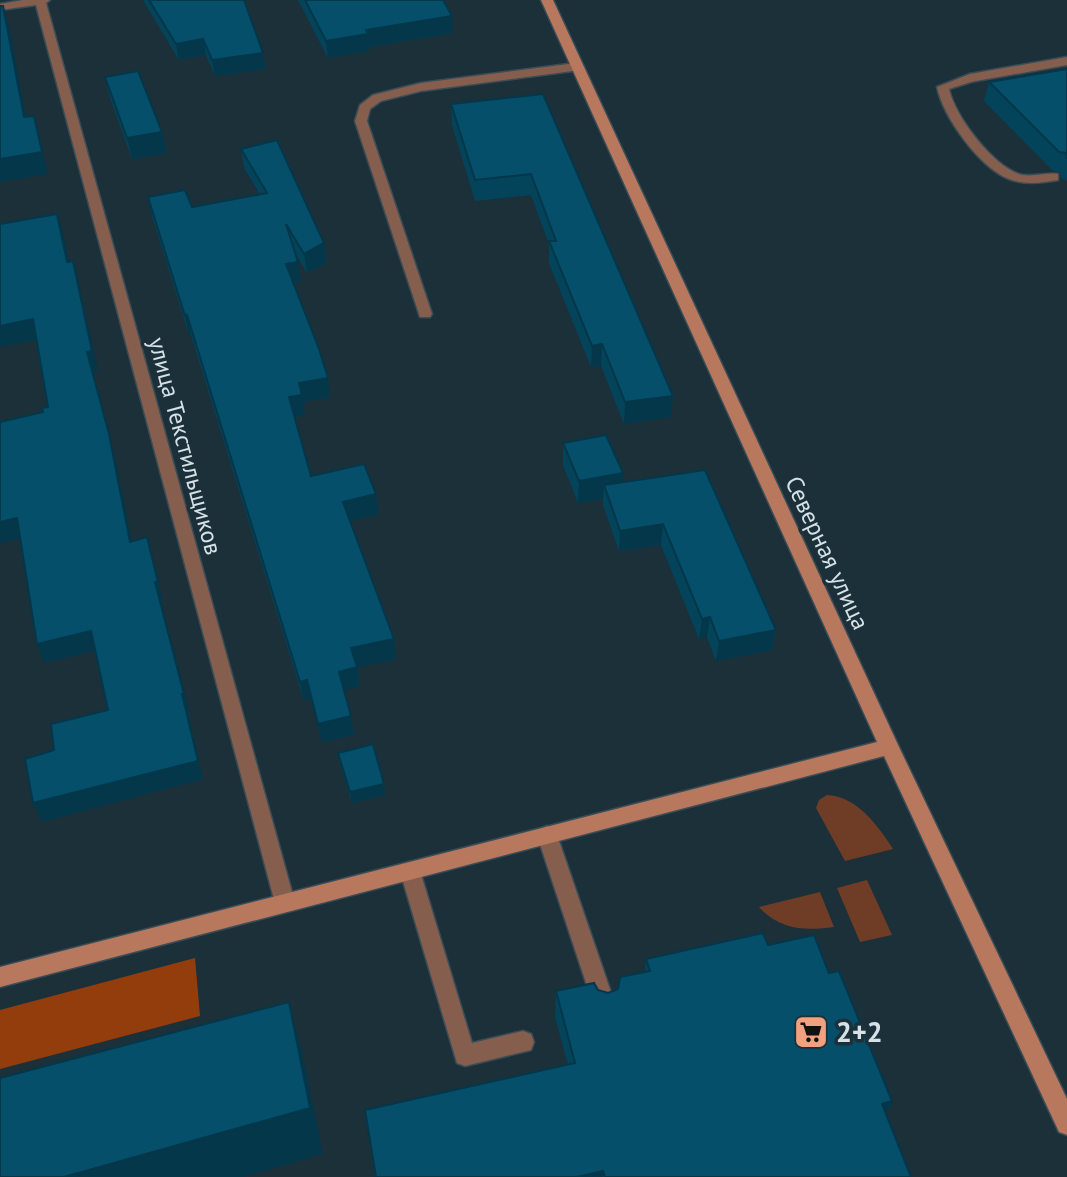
<svg xmlns="http://www.w3.org/2000/svg" width="1067" height="1177" font-family="'PT Sans',sans-serif">
<style>
.green{fill:#6f3d26}
.forest{fill:#943d0c}
.lines{fill:none;stroke-linecap:round;stroke-linejoin:round}
.lane-casing{stroke:#3a4c56;stroke-width:3}
.street-casing{stroke:#3a4c56;stroke-width:3}
.secondary-casing{stroke:#3a4c56;stroke-width:3}
.lane{fill:#865e4d;fill-rule:evenodd}
.street{fill:#865e4d;fill-rule:evenodd}
.secondary{fill:#b7785d;fill-rule:evenodd}
.wall{fill:#04445b}
.shaded-wall{fill:#04374a}
.building{fill:#054f6a;stroke:#04374a;stroke-width:2}
.labels{text-anchor:middle;stroke-width:7;stroke-linejoin:round;paint-order:stroke}
.street-label{font-size:24px;fill:#d6e2e8;stroke:#1c303a}
.near-poi-label{font-size:28px;font-weight:bold;fill:#d6e2e8;stroke:#1c303a;text-anchor:start}
</style>
<rect width="100%" height="100%" fill="#1c303a"/>
<path class="green" d="M827 795C857 796 878 826 893 849L845 861 816 808 819 800Z
M867 880 892 935 860 942 837 888Z
M820 892 834 927C806 931 779 930 759 907Z"/>
<path class="forest" d="M195 958 200 1016 0 1069V1010Z"/>
<g class="lines">
<g class="lane-casing">
<path id="lane" d="M576 63 582 67 580 70 421 91 381 101 370 109 367 121 432 314 430 317H420L355 121 360 105 373 95 421 83Z
M970 74 976 78 974 81 949 89C955 116 992 165 1019 174 1031 178 1045 172 1058 174V180C1042 183 1024 185 1009 179 980 168 943 117 937 87Z
M547 826 554 829 557 835 616 1007 613 1014 605 1017 597 1014 594 1007 537 835 540 829Z
M410 862 417 865 420 871 472 1043 523 1031 531 1034 534 1042 531 1050 465 1066 457 1063 400 871 403 865Z"/>
</g>
<g class="street-casing">
<path id="street" d="M23 0H50L46 3 295 903 292 910 285 912 278 910 275 903 36 5 0 10V4Z
M1067 57V65L970 82 964 78 970 74Z"/>
</g>
<g class="secondary-casing">
<path id="secondary" d="M541 0H553L899 747 1067 1099V1135L1059 1132 884 756 0 987V967L877 742Z"/>
</g>
<use href="#lane" class="lane"/>
<use href="#street" class="street"/>
<use href="#secondary" class="secondary"/>
</g>
<path class="wall" d="M143 0H244L263 53 266 69 215 76 206 55 179 60Z
M298 0H443L453 33 369 47V51L328 58Z
M1067 69V181L1061 178 1060 172 1053 171 984 101 989 82Z
M105 77 162 132 167 153 132 159 110 98Z
M543 94 673 396 671 417 624 424 601 366 591 367 549 263V244L531 195 475 201 452 125 451 104Z
M241 149 324 243 327 263 307 273 296 254 301 281 294 283 330 397 303 402 305 415 295 417 311 476 376 494 379 514 350 521 394 639 396 659 357 667 360 686 344 690 351 716 354 735 322 742 311 699 304 701 191 335H189L152 216 148 197 192 207 260 194 244 168Z
M563 443 623 482 776 630 772 650 716 661 707 637 699 639 661 545 619 551 603 505V499L578 503 563 465Z
M338 753 384 784 385 795 352 803 340 763Z
M768 945 829 973 892 1101 886 1114 911 1177H376L568 1065 555 1017 556 991 598 990 608 993 618 989 645 972 646 959Z"/>
<path class="shaded-wall" d="M3 6 9 26 30 139 24 117Z
M452 16 453 33 369 47V51L328 58 326 41 366 30Z
M203 39 206 55 179 60 176 44Z
M263 53 266 69 215 76 212 60Z
M34 116 48 174 0 182V159Z
M162 132 167 153 132 159 127 138Z
M57 214 63 233 73 281 67 262Z
M324 243 327 263 307 273 304 254Z
M73 261 78 280 98 370 93 371 114 454 136 561 130 542 87 352Z
M298 262 301 281 289 283 286 264Z
M187 315 191 335H189L185 316Z
M33 319 39 339 0 347V326Z
M602 344 601 366 591 367 592 346Z
M328 378 330 397 303 402 305 415 292 417 289 397 299 383Z
M673 396 671 417 624 424 625 402Z
M623 473 622 495 604 485 603 499 578 503 579 481Z
M376 494 379 514 346 522 343 502Z
M17 518 24 538 0 543V522Z
M663 524 661 545 619 551 620 531Z
M147 537 163 601 161 602 190 713H188L203 779 42 822 33 803 198 761 155 582Z
M710 617 707 637 699 639 702 619Z
M776 630 772 650 716 661 719 641Z
M91 631 98 650 44 663 37 644Z
M394 639 396 659 354 668 351 648Z
M357 667 360 686 342 691 339 672Z
M307 680 311 699 304 701 300 682Z
M351 716 354 735 322 742 318 724Z
M384 784 385 795 352 803 350 792Z
M289 1002 302 1052 323 1154 244 1177H64Z
M892 1101 881 1126 882 1104Z
M603 1171V1177H577Z"/>
<path class="building" d="M149 0H244L263 53 212 60 203 39 176 44Z
M305 0H443L452 16 366 30 368 34 326 41Z
M0 6H3L24 117 34 116 42 152 0 159Z
M1067 69V159L1066 153 1059 152 989 82Z
M138 71 162 132 127 138 105 77Z
M543 94 673 396 625 402 602 344 592 346 549 241H556L531 174 475 180 451 104Z
M277 140 324 243 304 254 286 224 298 262 286 264 319 349 328 378 299 383 302 395 289 397 311 476 364 464 376 494 343 502 394 639 351 648 357 667 339 672 351 716 318 724 307 680 300 682 187 315 185 316 148 197 185 190 192 207 267 193 241 149Z
M57 214 67 262 73 261 92 351 87 352 109 434 130 542 147 537 158 582H155L184 694H182L198 761 33 803 25 759 54 750 51 724 108 710 91 631 37 644 17 518 0 522V422L43 412 42 408 48 407 33 319 0 326V224Z
M606 435 623 473 579 481 563 443Z
M705 470 776 630 719 641 710 617 702 619 663 524 620 531 604 485Z
M373 744 384 784 350 792 338 753Z
M763 933 768 945 814 935 829 973 839 971 892 1101 882 1104 911 1177H605L603 1171 577 1177H376L365 1110 575 1063 556 991 594 983 598 990 608 993 618 989 620 977 650 971 646 959Z
M289 1002 310 1108 64 1177H0V1078Z"/>
<defs>
<g id="supermarket-square" transform="scale(1.75)"><rect x="-9" y="-9" width="18" height="18" rx="4" fill="#f2a17e" stroke="#1c303a"/><path d="M-6-5.5h2.5l.6 2H6L4.5 2H-2.5L-4.4-4H-6ZM-1.5 3.2a1.3 1.3 0 1 0 .1 0ZM3 3.2a1.3 1.3 0 1 0 .1 0Z" fill="#111"/></g>
</defs>
<g fill-rule="evenodd">
<use href="#supermarket-square" x="811" y="1032"/>
</g>
<g class="labels">
<g class="street-label">
<text transform="translate(185 446) rotate(75)" y="8">улица Текстильщиков</text>
<text transform="translate(827 553) rotate(65)" y="8">Северная улица</text>
</g>
<g class="near-poi-label">
<text x="836" y="1042">2+2</text>
</g>
</g>
</svg>
